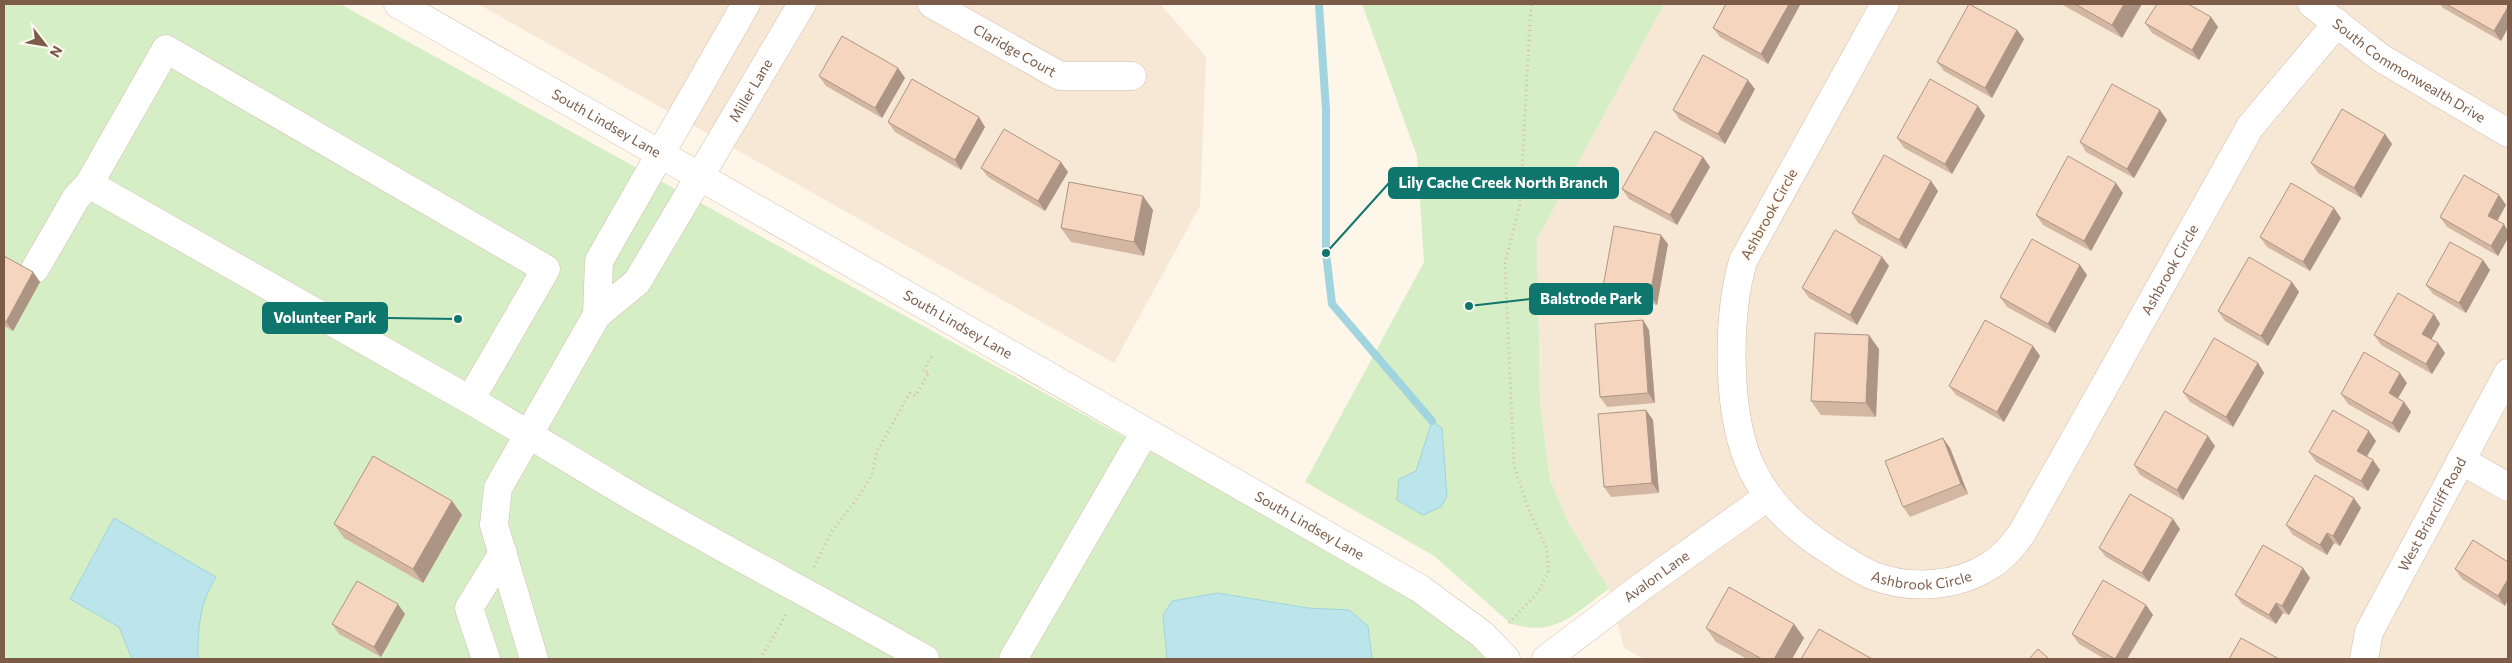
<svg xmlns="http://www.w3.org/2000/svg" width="2512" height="663" font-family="Commissioner,sans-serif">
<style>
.residential{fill:#f7e8d6}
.green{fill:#d6eec5}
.water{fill:#bbe4eb;stroke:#a0d4de}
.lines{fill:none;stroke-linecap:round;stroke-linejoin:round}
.stream{stroke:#a0d4de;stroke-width:8}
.minor-casing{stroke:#d3bdad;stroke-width:29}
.path{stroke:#ddb8a0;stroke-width:3;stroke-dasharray:1 4;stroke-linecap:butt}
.minor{stroke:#fff;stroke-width:28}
.wall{fill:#d4b7a3}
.shaded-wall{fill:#ac9585}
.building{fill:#f6d5be;stroke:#ac9585}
.labels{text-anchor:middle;stroke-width:4.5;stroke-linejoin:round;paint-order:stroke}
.street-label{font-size:14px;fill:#7c5b49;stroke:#fffaf1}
.leader{fill:none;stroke:#0f766e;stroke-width:2}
.callout-dot{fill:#0f766e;stroke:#fffaf1;stroke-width:2}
.callout{fill:#0f766e;stroke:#0f766e;stroke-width:2}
.callout-label{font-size:15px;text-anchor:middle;font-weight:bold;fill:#fff}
</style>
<rect width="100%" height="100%" fill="#fef6e9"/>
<path class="residential" d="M478 4H1160L1206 57 1200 206 1114 363Z
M1664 4H2508V659H1644L1624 648 1609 589 1568 522 1550 480 1540 402 1537 239Z"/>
<path class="green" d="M4 4H340L1483 635 1505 659H4Z
M1362 4H1664L1537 239 1540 402 1550 480 1568 522 1609 589C1575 613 1554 639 1510 623L1434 556 1305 482 1424 262 1417 156Z"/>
<path class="water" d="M1432 421 1442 428 1447 496 1441 507 1423 515 1397 500 1399 479 1416 471Z
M114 518 216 577C199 605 198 627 198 659H132L119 627 70 599Z
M1218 593 1308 608 1349 610 1368 626 1372 659H1167L1163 615 1172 601Z"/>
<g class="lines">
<path class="stream" d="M1319 4 1326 110V253L1332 304 1432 421"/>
<g class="minor-casing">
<g id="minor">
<path id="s1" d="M398 4 1419 588 1483 635 1506 659"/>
<path id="s2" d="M932 4 1060 76H1132"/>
<path id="s3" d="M1885 4 1743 261C1727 317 1726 415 1752 469 1770 506 1797 530 1832 552 1845 560 1859 570 1874 576 1911 590 1957 587 1991 565 2004 557 2013 545 2022 533L2250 127 2337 23"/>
<path id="s4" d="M2312 4 2381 58 2508 133"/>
<path d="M35 269 76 198 89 184"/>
<path d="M597 315 599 261 746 4"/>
<path d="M470 400 546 269 166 49 89 184 470 400C519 428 567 458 616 487 718 547 823 601 925 659"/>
<path d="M2461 460 2508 487"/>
<path d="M486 659 469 608 503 553"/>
<path id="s5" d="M534 659 494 525 498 488 597 315 637 282 802 4"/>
<path d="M1013 659 1145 432"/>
<path id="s6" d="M1546 659 1640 588 1767 497"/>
<path id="s7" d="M2364 659 2369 632 2508 373"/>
</g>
</g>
<path class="path" d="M814 567 832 531 859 496 872 475 877 451 910 393 915 396 929 373 923 371 932 356
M1509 623 1539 591 1549 570 1546 547 1529 510 1514 466 1505 263 1520 204 1531 4
M760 659 787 613"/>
<use href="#minor" class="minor"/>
</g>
<path class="wall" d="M2061 4H2142L2122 38Z
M2440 4H2508L2501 41 2443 8Z
M1800 5 1768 64 1720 37 1713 28Z
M2211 17 2218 27 2199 60 2152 33 2145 23Z
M2017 30 2024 39 1992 98 1944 71 1937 62Z
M898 68 905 78 882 118 826 86 819 76Z
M1755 89 1725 144 1680 120 1673 110Z
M1985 116 1952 174 1904 148 1897 138Z
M2167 120 2134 178 2086 152 2080 142Z
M888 122 985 127 961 170 895 132Z
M2385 134 2392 144 2361 198 2318 173 2311 163Z
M1703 157 1710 167 1677 225 1629 199 1622 189Z
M981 168 1068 172 1045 211 988 177Z
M1931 181 1938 191 1906 249 1858 223 1852 213Z
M2123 193 2091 251 2043 225 2036 215Z
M2499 195 2506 205 2497 221 2508 231V238L2498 256 2447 227 2440 217Z
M1143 196 1153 210 1144 256 1071 242 1061 228Z
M2341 218 2310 271 2267 247 2260 237Z
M1668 244 1657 305 1610 297 1603 287Z
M4 256 33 272 40 282 13 331 4 326Z
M1882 257 1889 266 1857 325 1809 298 1802 288Z
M2483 260 2490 270 2466 313 2433 294 2426 285Z
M2080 265 2087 275 2055 333 2007 307 2000 297Z
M2292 282 2299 292 2268 346 2225 321 2218 311Z
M2434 314 2440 324 2431 339 2438 343 2445 353 2432 374 2381 345 2374 335Z
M1643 320 1649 330 1655 403 1607 407 1600 397Z
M2033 346 2040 356 2004 422 1956 395 1949 386Z
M1879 349 1876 417 1821 415 1811 401Z
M2258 363 2264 373 2233 427 2190 402 2183 392Z
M2407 383 2398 398 2404 402 2411 412 2399 433 2348 404 2341 394Z
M1646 410 1653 420 1659 493 1611 497 1604 487Z
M1943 438 1950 448 1968 494 1910 517 1903 507Z
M2376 441 2367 456 2373 460 2380 470 2368 491 2316 462 2309 452Z
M2215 446 2183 500 2140 475 2134 465Z
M452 501 462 515 423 583 344 538 334 524Z
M2361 508 2340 546 2334 543 2327 555 2293 535 2286 525Z
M2173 519 2180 529 2149 582 2106 557 2099 548Z
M2473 540 2505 606 2462 579 2455 569Z
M2303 568 2310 578 2289 615 2283 613 2276 624 2242 604 2235 595Z
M2146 605 2153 615 2127 659H2105L2079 644 2072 634Z
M405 614 381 657 339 634 332 624Z
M1794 624 1804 638 1792 659H1747L1716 642 1706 628Z"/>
<path class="shaded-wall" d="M1789 4H1799L1800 5 1768 64 1761 54Z
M2124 4H2142L2122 38 2112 25Z
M2508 7V28L2501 41 2494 31Z
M2211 17 2218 27 2199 60 2192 50Z
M2017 30 2024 39 1992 98 1985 88Z
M898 68 905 78 882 118 875 108Z
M1748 80 1755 89 1725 144 1718 134Z
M1978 106 1985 116 1952 174 1945 164Z
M2160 110 2167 120 2134 178 2127 169Z
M979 117 985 127 961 170 955 160Z
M2385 134 2392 144 2361 198 2354 188Z
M1703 157 1710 167 1677 225 1670 215Z
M1061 162 1068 172 1045 211 1038 201Z
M1931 181 1938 191 1906 249 1899 240Z
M2116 183 2123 193 2091 251 2084 241Z
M2499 195 2506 205 2495 225 2488 216Z
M1143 196 1153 210 1144 256 1134 242Z
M2334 208 2341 218 2310 271 2303 262Z
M2504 224 2508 231V238L2498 256 2491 246Z
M1661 235 1668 244 1657 305 1650 295Z
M1882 257 1889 266 1857 325 1850 315Z
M2483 260 2490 270 2466 313 2459 303Z
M2080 265 2087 275 2055 333 2048 324Z
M33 272 40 282 13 331 6 322Z
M2292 282 2299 292 2268 346 2261 336Z
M2434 314 2440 324 2429 344 2422 334Z
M1643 320 1649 330 1655 403 1648 393Z
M1869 335 1879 349 1876 417 1866 403Z
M2438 343 2445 353 2432 374 2426 364Z
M2033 346 2040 356 2004 422 1997 412Z
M2258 363 2264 373 2233 427 2226 417Z
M2400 373 2407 383 2395 403 2389 393Z
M2404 402 2411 412 2399 433 2392 423Z
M1646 410 1653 420 1659 493 1652 483Z
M2369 431 2376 441 2364 461 2357 451Z
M2208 436 2215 446 2183 500 2177 490Z
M1943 438 1950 448 1968 494 1961 484Z
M2373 460 2380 470 2368 491 2361 481Z
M2354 498 2361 508 2340 546 2333 536Z
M452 501 462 515 423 583 413 569Z
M2173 519 2180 529 2149 582 2142 573Z
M2327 533 2334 543 2327 555 2320 545Z
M2303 568 2310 578 2289 615 2282 606Z
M2508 579V600L2505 606 2498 596Z
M2276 603 2283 613 2276 624 2269 615Z
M398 604 405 614 381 657 374 647Z
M2146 605 2153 615 2127 659H2115Z
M1794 624 1804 638 1792 659H1774Z"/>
<path class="building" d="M1726 4H1789L1761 54 1713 28Z
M1969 4 2017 30 1985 88 1937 62Z
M2075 4H2124L2112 25Z
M2157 4H2188L2211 17 2192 50 2145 23Z
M2446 4H2508V7L2494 31Z
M842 36 898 68 875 108 819 76Z
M1703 55 1748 80 1718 134 1673 110Z
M912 79 979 117 955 160 888 122Z
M1930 79 1978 106 1945 164 1897 138Z
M2112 84 2160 110 2127 169 2080 142Z
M2342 109 2385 134 2354 188 2311 163Z
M1004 129 1061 162 1038 201 981 168Z
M1655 131 1703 157 1670 215 1622 189Z
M1884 155 1931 181 1899 240 1852 213Z
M2068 156 2116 183 2084 241 2036 215Z
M2464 175 2499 195 2488 216 2504 224 2491 246 2440 217Z
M1069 182 1143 196 1134 242 1061 228Z
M2291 183 2334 208 2303 262 2260 237Z
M1614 226 1661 235 1650 295 1603 287Z
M1835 230 1882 257 1850 315 1802 288Z
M2032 239 2080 265 2048 324 2000 297Z
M2450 242 2483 260 2459 303 2426 285Z
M4 256 33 272 6 322 4 320Z
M2249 257 2292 282 2261 336 2218 311Z
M2398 293 2434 314 2422 334 2438 343 2426 364 2374 335Z
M1643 320 1648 393 1600 397 1595 324Z
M1985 320 2033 346 1997 412 1949 386Z
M1815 333 1869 335 1866 403 1811 401Z
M2214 338 2258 363 2226 417 2183 392Z
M2364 352 2400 373 2389 393 2404 402 2392 423 2341 394Z
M1646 410 1652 483 1604 487 1598 414Z
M2333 410 2369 431 2357 451 2373 460 2361 481 2309 452Z
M2165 411 2208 436 2177 490 2134 465Z
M1943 438 1961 484 1903 507 1885 461Z
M373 456 452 501 413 569 334 524Z
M2315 475 2354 498 2333 536 2327 533 2320 545 2286 525Z
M2130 494 2173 519 2142 573 2099 548Z
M2473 540 2508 562V579L2498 596 2455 569Z
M2263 545 2303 568 2282 606 2276 603 2269 615 2235 595Z
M2103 580 2146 605 2115 659 2072 634Z
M357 581 398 604 374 647 332 624Z
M1729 587 1794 624 1774 659H1762L1706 628Z
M1819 629 1872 659H1801Z
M2241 638 2279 659H2229Z
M2038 649 2049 659H2029Z"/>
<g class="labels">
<g class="street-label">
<text dy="5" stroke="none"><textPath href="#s2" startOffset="95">Claridge Court</textPath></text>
<text dy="5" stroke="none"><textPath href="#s4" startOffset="118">South Commonwealth Drive</textPath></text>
<text dy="5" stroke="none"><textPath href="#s5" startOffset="651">Miller Lane</textPath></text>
<text dy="5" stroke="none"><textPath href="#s1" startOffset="240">South Lindsey Lane</textPath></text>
<text transform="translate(1769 214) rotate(-61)" y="5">Ashbrook Circle</text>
<text dy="5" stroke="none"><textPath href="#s3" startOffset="1139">Ashbrook Circle</textPath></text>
<text dy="5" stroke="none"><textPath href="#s1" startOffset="645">South Lindsey Lane</textPath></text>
<text dy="5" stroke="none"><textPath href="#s7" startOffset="161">West Briarcliff Road</textPath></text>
<text dy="5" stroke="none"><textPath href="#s1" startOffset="1050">South Lindsey Lane</textPath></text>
<text dy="5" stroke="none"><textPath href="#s3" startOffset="719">Ashbrook Circle</textPath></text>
<text dy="5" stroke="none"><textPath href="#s6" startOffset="138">Avalon Lane</textPath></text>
</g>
</g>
<path class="leader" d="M1326 253L1389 183M1469 306L1530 299M458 319L387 318"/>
<g class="callout-dot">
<circle cx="1326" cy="253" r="5"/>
<circle cx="1469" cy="306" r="5"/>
<circle cx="458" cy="319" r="5"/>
</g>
<g class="callout">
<rect x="1389" y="168" width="229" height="30" rx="5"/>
<rect x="1530" y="284" width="122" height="30" rx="5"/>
<rect x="263" y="303" width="124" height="30" rx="5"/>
</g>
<g class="callout-label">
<text x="1503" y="188">Lily Cache Creek North Branch</text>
<text x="1591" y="304">Balstrode Park</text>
<text x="325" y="323">Volunteer Park</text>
</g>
<rect width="2512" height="663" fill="none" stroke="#7c5b49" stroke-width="10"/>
<g transform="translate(45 45) rotate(121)" stroke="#fffaf1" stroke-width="4" paint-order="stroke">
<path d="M0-4L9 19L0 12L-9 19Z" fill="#7c5b49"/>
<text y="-8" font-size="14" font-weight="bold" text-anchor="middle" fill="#7c5b49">N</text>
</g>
</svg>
